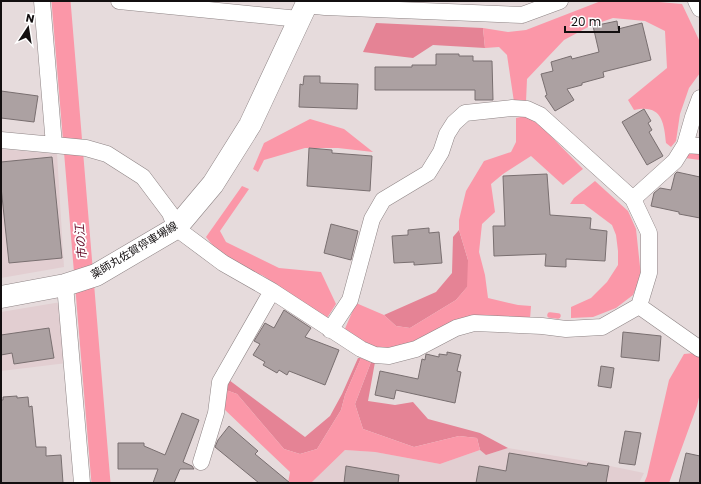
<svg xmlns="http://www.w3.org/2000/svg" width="701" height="484" font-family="Poppins,'Noto Sans JP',sans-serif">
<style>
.built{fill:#e2ced1}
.forest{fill:#e58395}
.water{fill:#fb97a8}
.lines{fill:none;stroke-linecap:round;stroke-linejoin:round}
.stream{stroke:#fb97a8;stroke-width:5.5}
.canal{stroke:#fb97a8;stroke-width:19}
.building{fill:#aca1a2;stroke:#796f70}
.street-casing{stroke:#8e8485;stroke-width:17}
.secondary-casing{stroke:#8e8485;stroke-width:23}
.street{stroke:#fff;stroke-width:16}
.secondary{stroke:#fff;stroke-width:22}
.labels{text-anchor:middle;stroke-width:3.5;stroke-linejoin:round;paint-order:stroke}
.street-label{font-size:11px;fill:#130f10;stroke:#fff}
.water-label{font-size:12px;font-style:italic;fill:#650b28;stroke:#fff}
</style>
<rect width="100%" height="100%" fill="#e6dbdc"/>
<path class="built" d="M1 149 57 154 64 267 1 278Z
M61 302 67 363 1 371V312Z
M508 448 586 461 644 473 639 483H311L345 450 375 452 440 464 480 450 486 455Z"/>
<path class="forest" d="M376 23 483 28 485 48 433 45 413 58 363 52Z
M459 230 468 260V286L456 300 410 328 396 326 384 315 436 292 452 273 453 237Z
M358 358H361L345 395 341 410 317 449 300 454 284 449 237 394 226 390 229 380 305 437 330 416 342 394Z
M371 362H375L368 401 395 405 413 402 428 419 480 433 508 448 486 455 480 450 477 438 459 436 414 447 363 429 355 404Z"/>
<path class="water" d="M601 1H648L682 4 700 42V73L689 88 680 114 676 141 671 147 666 143C664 121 661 104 634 110L628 100 667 68 665 31 645 21 613 18 590 26 564 40 527 79 526 102H514L507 55 499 47 485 48 483 28 508 32 526 30Z
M525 116 540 125 583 169 563 185 531 156 503 174 491 184 495 212 482 224 479 252 485 275 488 298 518 305 531 306 530 319 414 344 388 351 370 348 344 331 356 303 384 315 396 326 410 328 456 300 467 287 468 260 459 230V220L466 191 484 161 511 152 516 142V118Z
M310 119 344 129 373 152 338 148H305L264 160 258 172 253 169 264 143Z
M686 151 700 153V160L685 158Z
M595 181 628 211 636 229 641 276 633 295 616 308 593 317 571 318V307L591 298 607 282 618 265V251L616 235 612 225 584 204H570L574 198Z
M242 186 249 189 220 231 226 242 279 268 321 272 336 304 327 318 262 275 230 267 206 237Z
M694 353 700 358V393L697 406 669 483H644L647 476 669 380 684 354Z
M361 358 371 362 355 404 363 429 414 447 459 436 477 438 480 450 440 464 375 452 345 450 311 483H288L290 472 224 409 226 390 237 394 284 449 300 454 317 449 341 410 345 395Z"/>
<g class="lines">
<path class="stream" d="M550 315 558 316"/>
<path class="canal" d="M61 1 101 483"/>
</g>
<path class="building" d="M617 21 618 29 642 23 651 60 603 72 604 77 582 83V85L567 89 574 100 555 111 545 96 547 95 541 74 553 71 551 62 571 56 572 59 599 52 593 26Z
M436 54H459V56H473V61H492L493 100H475V90H375V67H412V65H436Z
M304 76H320V83L358 84 357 109 299 107 300 84 303 85Z
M1 91 38 96 34 122 1 118Z
M644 109 651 121 648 123 652 130 649 132 663 156 647 165 622 122Z
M309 148 332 150V153L372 156 370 191 307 186Z
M52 157 62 258 9 263 1 187V162Z
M677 172 700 177V218L679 214V212L651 206 654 193 660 188 671 190 675 174Z
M547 174 550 215 591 218 590 229 607 231 605 261 566 259V267L545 266 546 254 494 256 493 226H505L503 176Z
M331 224 358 231 351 260 324 253Z
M429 228V233L439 232 442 263 414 265V262L394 263 392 236 408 235V230Z
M284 310 311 328 305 337 339 350 325 385 289 371 287 375 279 370 277 373 263 365 265 362 253 355 260 344 254 341 265 323 274 328Z
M49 328 54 358 14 364 12 353 1 355V335Z
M623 332 661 336 659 361 621 357Z
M447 352 461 355 457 371 461 372 455 403 396 390 394 399 375 395 380 371 418 379 422 359 425 360 426 354 439 357V354L447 355Z
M601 366 614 368 611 388 598 386Z
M17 396V398L28 397 29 407 32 406 36 447H46V456L61 455 63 483H1V400H3V397Z
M182 413 199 420 183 462 192 466 194 469H180L174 483H153L158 469H118V443H144V446L165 455Z
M229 426 258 451 255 454 290 483H259L215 447 218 440Z
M625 431 641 433 635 465 619 463Z
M509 453 587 466 588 463 609 466 606 483H476L479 466 506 471Z
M686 453 700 456V483H679Z
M346 466 399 475 398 483H344Z"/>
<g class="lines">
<g class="street-casing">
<path id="street" d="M42 1 54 145
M119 1 299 19
M696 1 700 9
M306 5 325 7 522 15 560 1
M1 140 86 148 107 154 143 177 170 213 176 228 223 263 272 291 361 349 375 355 389 356 416 349 456 328 474 323 542 326 566 329 602 327 639 306 649 273V233L633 199 540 115 527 109 512 108 465 113 454 123 447 134 441 152 428 173 383 200 372 219 350 300 330 330
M685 145 700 146
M633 199 675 161 685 145 693 117 700 98
M65 285 82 483
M639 306 700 349
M201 462 216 413 220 382 272 291"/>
</g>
<g class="secondary-casing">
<path id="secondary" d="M1 297 65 285 96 275 176 228 213 184 250 125 308 1"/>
</g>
<use href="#street" class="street"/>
<use href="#secondary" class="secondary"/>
</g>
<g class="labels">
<g class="street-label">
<text transform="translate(134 250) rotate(-31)" y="4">薬師丸佐賀停車場線</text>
</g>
<g class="water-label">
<text transform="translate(81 242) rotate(-95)" y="4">市の江</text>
</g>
</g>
<rect width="701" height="484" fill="none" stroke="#130f10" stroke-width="4"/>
<g transform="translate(28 28) rotate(12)" stroke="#ffffff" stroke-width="3" paint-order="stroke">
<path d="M0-3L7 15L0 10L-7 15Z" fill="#130f10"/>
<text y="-6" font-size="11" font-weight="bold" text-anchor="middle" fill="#130f10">N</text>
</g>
<path d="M565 26v6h54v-6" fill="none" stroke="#130f10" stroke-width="2"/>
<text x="571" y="26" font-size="12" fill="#130f10" stroke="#ffffff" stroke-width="3" paint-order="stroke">20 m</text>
</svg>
